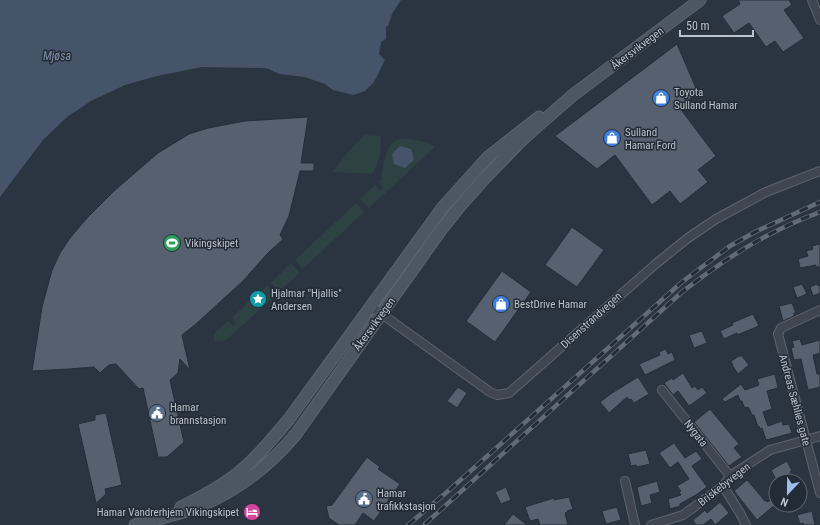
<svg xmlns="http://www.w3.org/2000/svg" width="820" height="525" font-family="'Roboto Condensed',sans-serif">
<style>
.green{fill:#2e4143}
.water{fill:#455469}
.building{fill:#57606e;stroke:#262d38}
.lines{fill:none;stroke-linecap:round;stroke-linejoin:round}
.street-casing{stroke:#5d646e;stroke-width:10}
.secondary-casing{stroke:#5d646e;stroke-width:13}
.street{stroke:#3f4651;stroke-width:8}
.secondary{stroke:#4d5663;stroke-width:11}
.rail-casing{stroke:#626a77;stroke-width:4.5}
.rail{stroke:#232b36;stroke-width:3;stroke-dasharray:9;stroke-linecap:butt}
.labels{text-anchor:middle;stroke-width:3;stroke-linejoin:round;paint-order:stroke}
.street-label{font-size:11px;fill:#bcc2cb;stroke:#232b36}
.poi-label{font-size:11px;fill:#bcc2cb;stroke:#232b36;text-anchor:start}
.water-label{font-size:12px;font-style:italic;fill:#8192aa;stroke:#232b36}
</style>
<rect width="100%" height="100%" fill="#2b3441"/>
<path class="green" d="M365 135 380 136 381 139C381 149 379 166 372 174L332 172 353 146Z
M403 138 426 142 434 146V148L369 208 360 199 375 185 380 190 383 188 378 182 382 179 381 174C387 158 383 143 403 138Z
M356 203 364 212 303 269 295 260Z
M291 263 300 273 279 291 271 283Z
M267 286 276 295 226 340 214 341V334L228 321 233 326 236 323 232 318 253 297 259 303 262 300 257 294Z"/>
<path class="water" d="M0 0H401L392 14 388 26 386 27V39L381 42 379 54 385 60 374 82 365 91 353 95 333 90 325 84 305 77 279 74 269 69 263 68 202 67 157 76 125 85 91 101 67 117 43 140 0 197Z
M400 146 411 149 414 160 405 168 394 164 392 154Z"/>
<path class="building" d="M738 0H789L792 5 784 10 804 38 783 52 775 41 766 47 749 23 734 33 722 16 740 4Z
M677 44 698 93 679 107 716 156 698 170 708 182 680 204 670 191 652 205 615 155 597 169 555 136Z
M308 117 301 163H314V171H300L289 216 280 235 283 239 267 254 243 281 196 324 182 335 190 370 180 359 178 373 170 380 184 442 167 457H158L143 388 139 389 116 364 109 365 100 373 94 367 69 369 32 371 42 307 52 270 60 253 70 238 87 218 114 191 158 153 189 134 208 128 245 121Z
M572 227 604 250 577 287 545 265Z
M820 244V267H816V265L800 268 798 259 808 256 806 251 813 249 812 246Z
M502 271 531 292 495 342 466 321Z
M802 284 807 294 797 298 793 287Z
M817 284 818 286 820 285V293L813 296 810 287Z
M792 303 796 313H794V316L783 321 779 306Z
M753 314 759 326 737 335V333L724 339 720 331 733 325 732 323Z
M702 331 707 343 694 348 689 335Z
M800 339 802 345 820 340V353L813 355 817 374H820V387L808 390 801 359 794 360 791 348 794 347 792 341Z
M666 349 668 354 672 352 675 360 645 375 639 364 660 355 659 352Z
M739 356H742L749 365 738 374 732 365H733L731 361Z
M683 373 692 388 695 386 698 390 702 387 707 393 689 406 678 391 673 395 664 383 672 378 673 380Z
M775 374 778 388 767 391 772 409 763 412 768 426 782 421 783 425 789 424 792 433 766 440 762 428 760 429 759 426 758 427 754 415H752L749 408 744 407 742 401H740L738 395 725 402 722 399 741 384 745 390 759 385 757 379Z
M638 377 649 394 634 403 631 399 629 400 627 397 609 413 600 402 612 393Z
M458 387 467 393 457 408 447 401Z
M710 409 739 444 734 448 742 457 729 466 694 422Z
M106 413 122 485 105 489 106 494 96 503 78 424 95 420V415Z
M674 443 685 458 696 451 702 459 692 466 707 487 696 495 680 504V506L670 509 668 499 681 495 679 492 681 491 677 486 689 479 678 462 670 468 659 453Z
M646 450 650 464 637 467 636 465 631 466 628 454Z
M367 457 380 467 378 469 400 484 374 521 363 513 355 525H339L329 518 326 506 332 505Z
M787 461 792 471 790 472 794 481H777L771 470Z
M747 480 765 501 766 500 767 502 776 498V504L757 520 734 491Z
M657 481 660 492 650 495 652 503 641 506 637 487Z
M506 487 511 500 501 504 495 492Z
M569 497 573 509 567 511 568 512 565 513 568 525H540L538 519 530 521 525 507 554 498V500Z
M720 502 729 513 715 525 711 519 703 525H696L693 520 705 510 707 513Z
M617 507 621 520 606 524 602 511Z
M812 511 815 525H804L803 523 800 524 797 515Z
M513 514 527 525H504Z"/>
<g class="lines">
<g class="street-casing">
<path id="street" d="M812 0 820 20
M372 307 490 392 497 395 509 393 658 262 688 238 716 219 766 192 820 171
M820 310 781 328 778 334 820 493
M662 390 730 476
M625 481 635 525
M723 486 740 513 746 525
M651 525 683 515 723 486 730 476 770 450 820 436"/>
</g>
<g class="secondary-casing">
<path id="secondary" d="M181 507C203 496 226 484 245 467 261 453 275 436 289 419L443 207 488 157 539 117
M135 525C153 520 171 516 189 510 230 496 268 468 296 434L441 230 461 205 485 178 521 141 541 123 573 95 700 0"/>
</g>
<use href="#street" class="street"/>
<use href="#secondary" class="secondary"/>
<g class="rail-casing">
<path id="rail" d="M425 524 682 292C726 258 768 231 820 212
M408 525 447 492 682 282 730 246 755 232 820 202"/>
</g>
<use href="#rail" class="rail"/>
</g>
<defs>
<g id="shop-disc" transform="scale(0.9)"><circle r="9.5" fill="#3f7fe0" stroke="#232b36"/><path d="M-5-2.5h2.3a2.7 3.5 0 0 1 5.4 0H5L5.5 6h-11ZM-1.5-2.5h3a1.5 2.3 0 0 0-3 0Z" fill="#fff"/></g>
<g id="stadium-disc" transform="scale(0.9)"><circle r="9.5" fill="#2e9e5b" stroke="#232b36"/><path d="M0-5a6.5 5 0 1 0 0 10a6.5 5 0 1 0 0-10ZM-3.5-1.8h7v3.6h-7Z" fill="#fff"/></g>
<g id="sight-disc" transform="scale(0.9)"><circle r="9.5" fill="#0f9aa8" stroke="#232b36"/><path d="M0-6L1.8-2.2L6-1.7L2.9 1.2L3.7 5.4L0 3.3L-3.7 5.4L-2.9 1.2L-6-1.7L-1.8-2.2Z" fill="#fff"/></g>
<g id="civic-disc" transform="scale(0.9)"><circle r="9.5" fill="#5c6f8a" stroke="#232b36"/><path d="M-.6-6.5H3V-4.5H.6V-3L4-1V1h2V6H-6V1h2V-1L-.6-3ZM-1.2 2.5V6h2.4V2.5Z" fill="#fff"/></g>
<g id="hotel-disc" transform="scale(0.9)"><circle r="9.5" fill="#d1479c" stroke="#232b36"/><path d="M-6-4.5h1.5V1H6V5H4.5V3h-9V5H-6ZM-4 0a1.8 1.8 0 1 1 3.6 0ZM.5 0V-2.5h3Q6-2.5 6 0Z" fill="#fff"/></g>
</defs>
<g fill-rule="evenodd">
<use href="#shop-disc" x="661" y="98"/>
<use href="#shop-disc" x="612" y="138"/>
<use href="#stadium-disc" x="172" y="243"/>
<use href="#sight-disc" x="258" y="299"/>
<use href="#shop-disc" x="501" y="304"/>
<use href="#civic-disc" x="157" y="413"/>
<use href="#civic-disc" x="364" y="499"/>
<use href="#hotel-disc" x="252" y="512"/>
</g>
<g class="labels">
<g class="street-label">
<text transform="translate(637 48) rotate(-37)" y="4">Åkersvikvegen</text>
<text transform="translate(591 320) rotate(-42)" y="4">Disenstrandvegen</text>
<text transform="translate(374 324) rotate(-54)" y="4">Åkersvikvegen</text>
<text transform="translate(795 400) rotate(75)" y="4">Andreas Sæhlies gate</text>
<text transform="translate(696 433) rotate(52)" y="4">Nygata</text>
<text transform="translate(724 484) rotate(-38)" y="4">Briskebyvegen</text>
</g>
<g class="poi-label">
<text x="674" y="96">Toyota<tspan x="674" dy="13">Sulland Hamar</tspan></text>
<text x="625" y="136">Sulland<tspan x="625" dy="13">Hamar Ford</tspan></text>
<text x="185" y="247">Vikingskipet</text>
<text x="271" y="297">Hjalmar "Hjallis"<tspan x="271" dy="13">Andersen</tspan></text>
<text x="514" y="308">BestDrive Hamar</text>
<text x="170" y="411">Hamar<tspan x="170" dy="13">brannstasjon</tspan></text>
<text x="377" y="497">Hamar<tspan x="377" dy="13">trafikkstasjon</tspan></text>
<text x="239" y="516" text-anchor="end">Hamar Vandrerhjem Vikingskipet</text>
</g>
<g class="water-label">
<text x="57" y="60">Mjøsa</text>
</g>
</g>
<g transform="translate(788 493) rotate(202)"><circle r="19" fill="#232b36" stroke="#606772"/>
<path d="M0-3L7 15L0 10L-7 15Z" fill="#9fbdec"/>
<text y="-6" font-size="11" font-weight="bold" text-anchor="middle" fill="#bcc2cb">N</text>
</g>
<path d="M680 30v6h73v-6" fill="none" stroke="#bcc2cb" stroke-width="2"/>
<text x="686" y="30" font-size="12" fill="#bcc2cb" stroke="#232b36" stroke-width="3" paint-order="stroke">50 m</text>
</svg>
